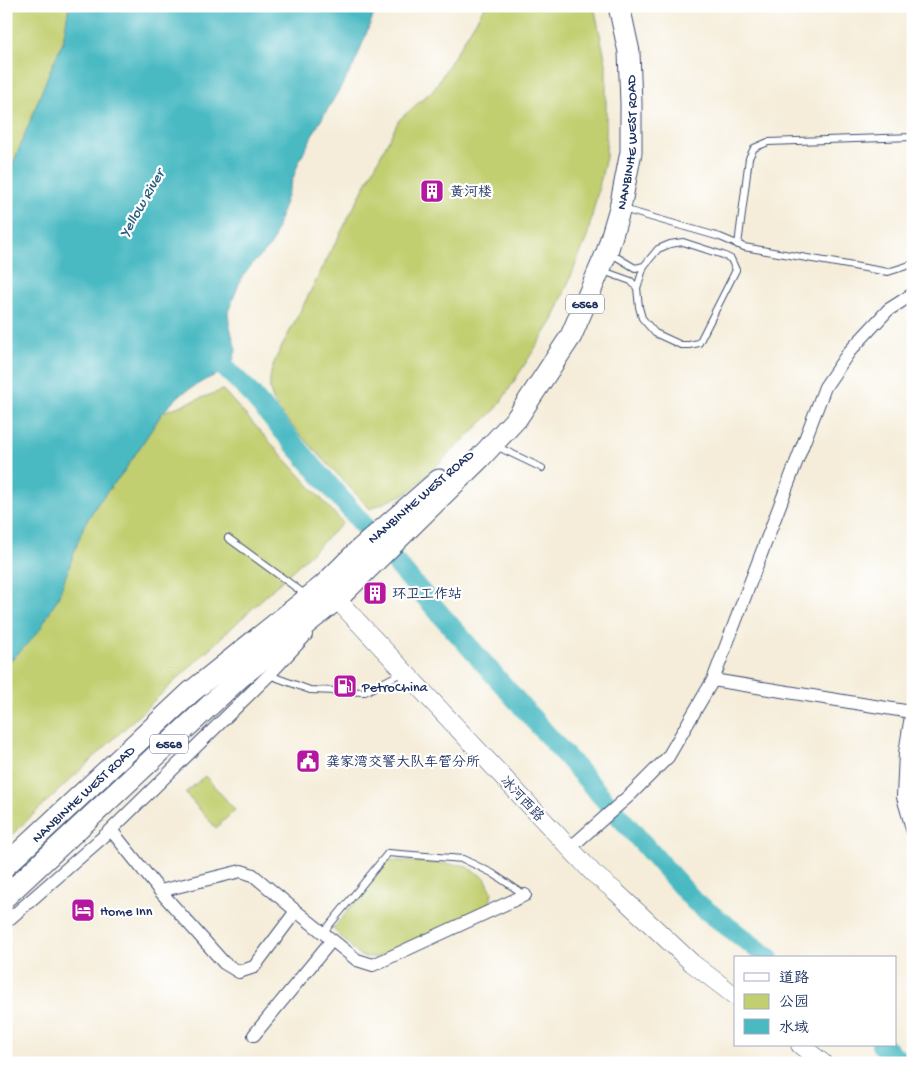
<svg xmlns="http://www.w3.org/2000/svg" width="919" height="1069" font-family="'Gochi Hand','LXGW WenKai TC',sans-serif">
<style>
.green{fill:#c2cf70;stroke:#6e7f67}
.water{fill:#4ab9c2;stroke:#327490}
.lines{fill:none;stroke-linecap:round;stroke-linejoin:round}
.river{stroke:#4ab9c2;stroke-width:20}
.service-casing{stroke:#3c4c70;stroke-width:8}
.minor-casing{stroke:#3c4c70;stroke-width:14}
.secondary-casing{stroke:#3c4c70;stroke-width:19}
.trunk-casing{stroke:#3c4c70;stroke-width:23}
.service{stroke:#fff;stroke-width:6}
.minor{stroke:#fff;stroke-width:12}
.secondary{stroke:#fff;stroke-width:18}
.trunk{stroke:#fff;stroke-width:21}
.labels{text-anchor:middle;stroke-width:4.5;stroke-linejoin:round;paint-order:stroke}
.shield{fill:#fff;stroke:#5f6d8e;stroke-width:1}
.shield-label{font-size:12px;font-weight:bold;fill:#1b2f5e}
.street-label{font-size:14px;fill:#1b2f5e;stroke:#fff}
.poi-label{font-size:14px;fill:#1b2f5e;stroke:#fff;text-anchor:start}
.water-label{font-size:15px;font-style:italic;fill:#2b5f81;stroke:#fff}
</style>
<rect width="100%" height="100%" fill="#fff"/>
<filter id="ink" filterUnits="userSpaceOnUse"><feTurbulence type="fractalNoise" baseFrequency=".02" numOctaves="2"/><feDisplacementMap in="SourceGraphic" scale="10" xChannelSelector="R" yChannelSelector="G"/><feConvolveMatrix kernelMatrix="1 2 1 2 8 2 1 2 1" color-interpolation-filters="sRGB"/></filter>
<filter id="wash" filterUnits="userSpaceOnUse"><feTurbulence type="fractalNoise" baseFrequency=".0096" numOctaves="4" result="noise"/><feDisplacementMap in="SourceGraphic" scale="20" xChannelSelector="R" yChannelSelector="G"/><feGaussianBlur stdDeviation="1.12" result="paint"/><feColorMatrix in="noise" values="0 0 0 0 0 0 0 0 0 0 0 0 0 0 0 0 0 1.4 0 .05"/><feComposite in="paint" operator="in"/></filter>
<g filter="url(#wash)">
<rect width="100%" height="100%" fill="#f5edd9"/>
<path class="green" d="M6 6H69L63 42 49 73 6 182Z
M485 6H594L606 63V157L587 237 553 320 497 408 409 492 370 509 282 415C268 394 266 383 276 358L399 120 434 89Z
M223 390 343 523 6 840V662L15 657 74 552 84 525 98 503 125 470 163 412Z
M205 776 235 810 216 828 185 793Z
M388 860 463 865 485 878 492 892 489 908 375 958 360 956 333 929Z"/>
<path class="water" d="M69 6H377L354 65 314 132 298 164 281 213 273 241 269 248 253 263 241 279 233 299 228 312 229 323 236 350 233 361 227 370 205 380 181 394 163 412 125 470 98 503 84 525 58 598 39 631 15 657 6 662V182L49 73 63 42Z"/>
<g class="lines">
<path class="river" d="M206 353 227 370 245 387 427 599 694 901 769 958
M881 1045 903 1063"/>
</g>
</g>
<g filter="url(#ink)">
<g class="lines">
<g class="service-casing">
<path id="service" d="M623 209 720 237 744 247 888 272 913 264
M738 245 749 158 754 148 768 142 913 137
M603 271 631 281 637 288 639 307 642 318 655 333 681 345H689L699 343 736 270 731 259 723 255 683 242 670 244 658 249 644 266 635 268 610 253
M637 288 644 266
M496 446 542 468
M228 538 306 595
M269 675 310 690 365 692 403 672
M323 933 388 853 463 859 492 873 525 895"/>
</g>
<g class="minor-casing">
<path id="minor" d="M913 703 905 753 903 797 913 832
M911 712 713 680 825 387 849 352 888 310 913 294
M111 830 160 891 224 963 239 972 254 967 296 911
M570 848 631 794 668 757 713 680
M160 891 241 871 253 875 296 911 357 960 373 965 525 895
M6 922 111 830 269 675 306 635
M254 1035 332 940"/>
</g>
<g class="secondary-casing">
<path id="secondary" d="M329 591 593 873 615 891 692 963 735 996
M800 1045 823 1063"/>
</g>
<g class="trunk-casing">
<g id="trunk">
<path id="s1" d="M6 865 191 692 324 585 358 551 439 480"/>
<path id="s2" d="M6 896 239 678 337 599 480 458 517 418 571 336 607 252 620 208 631 152V103L629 52 619 6"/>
</g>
</g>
<use href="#service" class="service"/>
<use href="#minor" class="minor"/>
<use href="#secondary" class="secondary"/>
<use href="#trunk" class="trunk"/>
</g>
</g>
<defs>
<g id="building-square" transform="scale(1.25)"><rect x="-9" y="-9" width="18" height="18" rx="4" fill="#b5179e" stroke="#fff"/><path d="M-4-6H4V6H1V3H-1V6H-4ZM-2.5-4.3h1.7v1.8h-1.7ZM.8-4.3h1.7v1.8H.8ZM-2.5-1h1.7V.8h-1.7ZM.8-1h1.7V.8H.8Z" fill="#fff"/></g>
<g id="fuel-square" transform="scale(1.25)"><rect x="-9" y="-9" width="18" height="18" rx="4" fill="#b5179e" stroke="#fff"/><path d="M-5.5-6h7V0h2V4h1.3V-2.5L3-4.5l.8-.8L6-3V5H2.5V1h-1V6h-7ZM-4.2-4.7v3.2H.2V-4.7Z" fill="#fff"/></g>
<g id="civic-square" transform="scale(1.25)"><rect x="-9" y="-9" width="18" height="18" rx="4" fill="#b5179e" stroke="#fff"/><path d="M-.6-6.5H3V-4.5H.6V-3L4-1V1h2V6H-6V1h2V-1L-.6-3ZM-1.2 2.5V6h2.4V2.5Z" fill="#fff"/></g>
<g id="hotel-square" transform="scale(1.25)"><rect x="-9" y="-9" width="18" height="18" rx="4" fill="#b5179e" stroke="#fff"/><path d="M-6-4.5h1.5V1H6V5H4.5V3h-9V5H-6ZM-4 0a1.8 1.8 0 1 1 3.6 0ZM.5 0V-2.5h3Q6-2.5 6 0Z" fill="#fff"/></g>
</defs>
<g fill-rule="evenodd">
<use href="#building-square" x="432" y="191"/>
<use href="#building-square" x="375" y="593"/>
<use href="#fuel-square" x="345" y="686"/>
<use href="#civic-square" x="308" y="761"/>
<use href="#hotel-square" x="83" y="910"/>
</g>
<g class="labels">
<g class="shield">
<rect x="566" y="294.5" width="38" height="19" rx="4"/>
<rect x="150" y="734.5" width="38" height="19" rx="4"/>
</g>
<g class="shield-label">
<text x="585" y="308">G568</text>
<text x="169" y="748">G568</text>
</g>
<g class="street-label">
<text dy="5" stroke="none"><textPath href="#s2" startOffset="1002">NANBINHE WEST ROAD</textPath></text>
<text transform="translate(420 496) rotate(-41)" y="5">NANBINHE WEST ROAD</text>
<text dy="5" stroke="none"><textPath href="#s1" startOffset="105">NANBINHE WEST ROAD</textPath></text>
<text transform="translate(523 798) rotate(47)" y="5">冰河西路</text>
</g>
<g class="poi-label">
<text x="450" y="196">黄河楼</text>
<text x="392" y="598">环卫工作站</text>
<text x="362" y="691">PetroChina</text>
<text x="326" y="766">龚家湾交警大队车管分所</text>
<text x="100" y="915">Home Inn</text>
</g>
<g class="water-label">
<text transform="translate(141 203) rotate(-60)" y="5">Yellow River</text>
</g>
</g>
<rect width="919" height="1069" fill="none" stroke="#fff" stroke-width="25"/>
<rect x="734" y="956" width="162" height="90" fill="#ffffff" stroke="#a4acbf"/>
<rect x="744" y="973" width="25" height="8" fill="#ffffff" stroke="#a4acbf"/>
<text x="779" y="982" font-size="15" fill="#1b2f5e">道路</text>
<rect x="744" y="994" width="25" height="15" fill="#c2cf70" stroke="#a4acbf"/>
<text x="779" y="1006" font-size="15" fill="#1b2f5e">公园</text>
<rect x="744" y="1019" width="25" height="15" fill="#4ab9c2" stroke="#a4acbf"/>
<text x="779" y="1032" font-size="15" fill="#1b2f5e">水域</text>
</svg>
